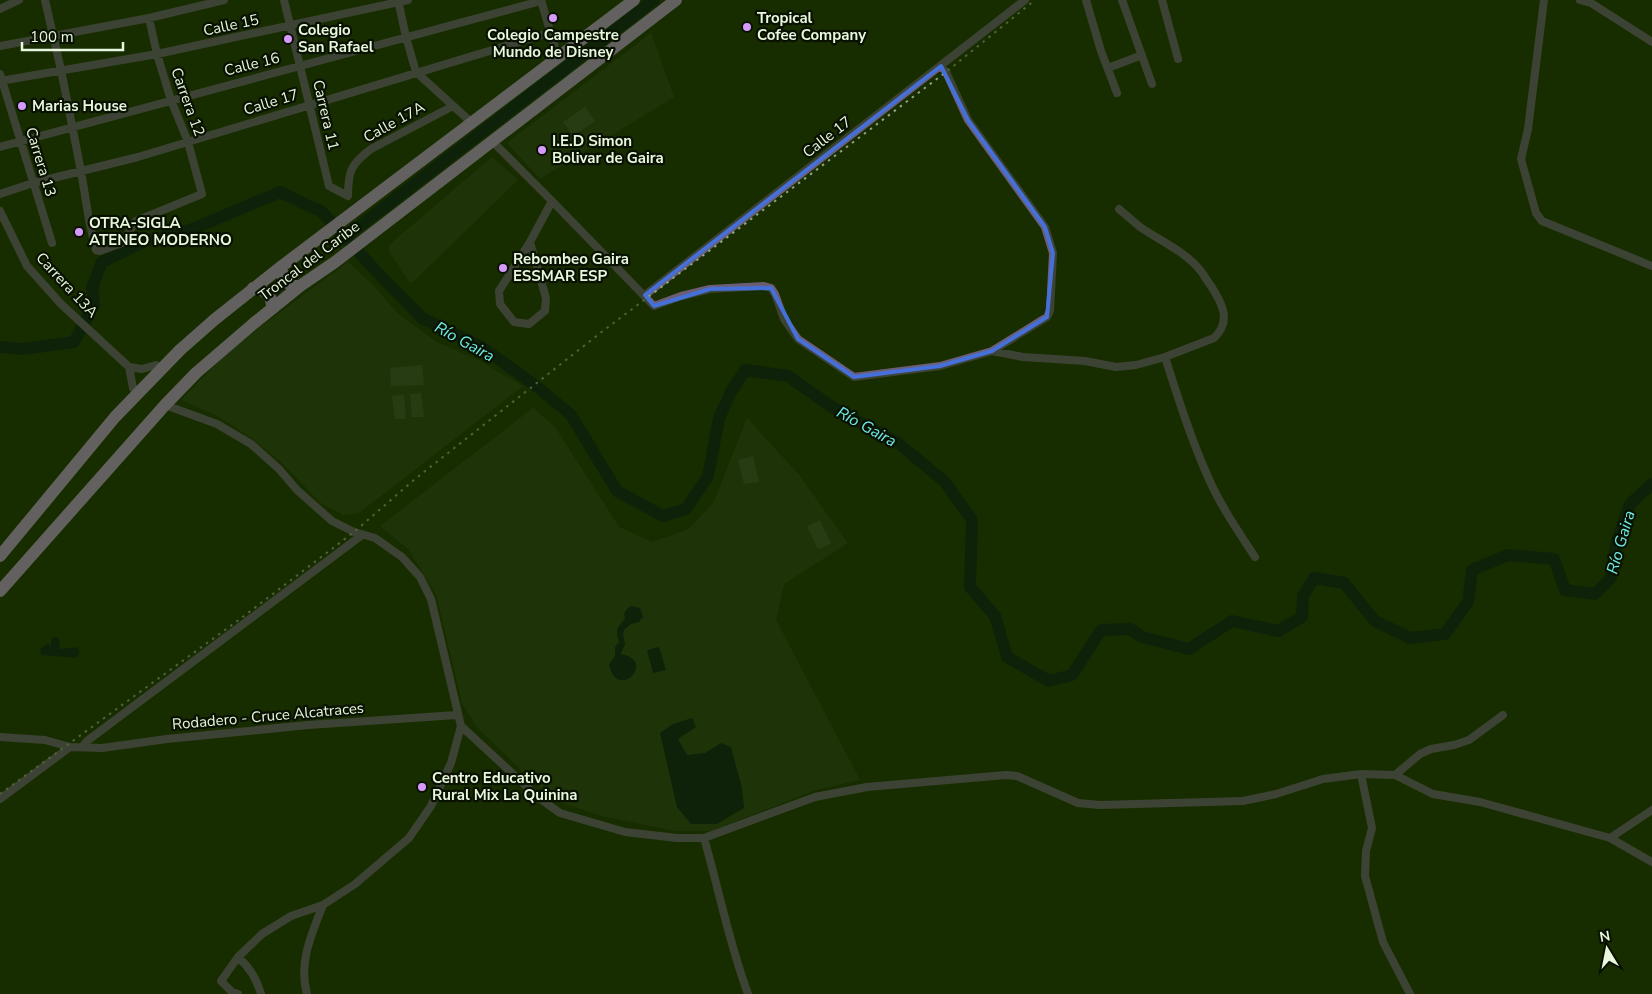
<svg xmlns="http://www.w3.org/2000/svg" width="1652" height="994" font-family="'Nunito Sans',sans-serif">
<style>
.built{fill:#273b11}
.green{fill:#3d4f2e}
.water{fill:#001514}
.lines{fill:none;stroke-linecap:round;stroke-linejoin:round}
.river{stroke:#001514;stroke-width:12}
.minor{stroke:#6b5e74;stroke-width:8}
.trunk{stroke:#bea1d2;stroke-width:12}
.rail{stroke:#91a381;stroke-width:2;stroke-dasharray:2.5 5;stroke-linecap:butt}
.marked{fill:none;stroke:#4670d9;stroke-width:4;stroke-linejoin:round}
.poi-dot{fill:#d69bfa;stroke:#091202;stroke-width:2}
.labels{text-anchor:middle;stroke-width:4.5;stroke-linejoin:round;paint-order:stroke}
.poi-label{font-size:15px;font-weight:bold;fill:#e8f7dd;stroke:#091202;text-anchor:start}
.street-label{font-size:15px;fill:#e8f7dd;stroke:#091202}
.water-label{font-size:16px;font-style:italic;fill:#6eebe6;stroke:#091202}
</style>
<rect width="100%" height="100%" fill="#182d00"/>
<path class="built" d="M651 33 674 97 540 179 507 143Z
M492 157 518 180 415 280 410 283 389 251V245Z
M348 262 373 285 398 314 437 342 476 359 523 386 359 513 344 515 321 503 282 463 254 440 218 416 181 400 232 348Z
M533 408 555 427 619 527 652 542 689 529 714 502 747 418 799 475 848 543 784 584 776 620 860 780 816 790 710 831H675L602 816 556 801 526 775 477 727 462 703 436 594 409 550 380 526Z"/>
<path class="green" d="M585 107 595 121 573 136 563 122Z
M422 365 424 385 391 386 390 368Z
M421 393 424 417H412L410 394Z
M404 395 406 419H395L392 396Z
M753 456 759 482 744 484 738 460Z
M820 520 831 544 818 549 807 526Z"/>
<path class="water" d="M632 606 640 608 643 617 639 622 631 624 624 630 623 634 625 644 621 654C658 661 617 702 609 665L615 656V647L619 642C615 630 617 628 625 619 623 613 626 608 632 606Z
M54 637 59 638 60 649 77 647 79 650V654L76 658 42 655 40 652 41 648 48 644 51 646V639Z
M659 647 666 670 653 673 647 650Z
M692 718 696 727 678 739 687 755 705 753 721 743 731 747 742 788 744 808 717 824H691L677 807 660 733 673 724Z"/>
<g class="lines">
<path class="river" d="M350 242 345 237 654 0
M0 347 23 349 74 342 94 305 92 288 102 262 145 241 190 230 280 192 322 212 377 272 422 318 483 348 540 389 571 415 617 491 663 516 686 509 708 476 719 418 731 392 745 370 788 376 832 407 898 443 945 482 972 520 970 587 995 616 1007 657 1049 681 1072 675 1101 630 1130 629 1142 637 1189 649 1232 621 1278 631 1302 617 1303 596 1314 578 1344 583 1375 621 1410 638 1445 634 1468 602 1472 570 1508 555 1554 559 1565 590 1595 594 1611 578 1616 544 1630 504 1652 484"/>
<path class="minor" d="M45 0 61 70 81 171 89 220 96 250 100 251 122 243 136 221 202 194 188 142 171 100 157 54 149 18
M284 0 329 186 348 196C348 171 351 164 371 149L453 106
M398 0 406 37 416 72 472 123
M541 0 558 58
M1086 0 1101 51 1117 93
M1122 0 1152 84
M1162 0 1178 59
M1544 0 1528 129 1521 159 1536 213 1542 221 1652 266
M1580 0 1591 3 1652 42
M0 9 19 0
M0 46 149 18 224 0
M941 66 946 72 968 120 1045 227 1053 253 1050 311 1047 317 992 351
M1108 68 1142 55
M0 74 52 243
M0 81 157 54 408 0
M492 141 552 201 654 306 681 296 710 289 764 286 771 288 775 294 784 319 798 339 854 377 940 366 992 351 1023 357 1085 361 1116 367 1136 365 1165 357 1214 338C1232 321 1222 303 1211 286 1207 281 1204 275 1200 270 1186 252 1159 240 1140 227 1133 221 1126 215 1119 209
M0 147 541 1
M0 194 33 183 138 157 549 33
M0 211 27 266 61 304 129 367 133 388
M530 242 546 298 545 311 529 324 514 322 500 304 499 291 530 242 552 201
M645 295 1025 0
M1165 357C1178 398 1191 439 1208 477 1220 505 1238 531 1255 557
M129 367 142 369 156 365
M165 405 217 424 251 444 279 469 297 490 332 521 354 532 375 538 402 557 420 577 431 599 461 726 539 798 560 813 625 832 677 838H704L815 797 867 787 1006 775 1017 776 1078 803 1100 805 1243 801 1276 794 1323 779 1361 774 1395 775 1433 794 1480 802 1610 838 1652 862
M0 737 45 740 70 747 102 748 167 739 308 725 457 715
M82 747 87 741 362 535
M1361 774 1372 828 1366 851 1365 876 1383 942 1410 994
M1395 775 1420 754 1431 749 1454 745 1469 740 1503 715
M0 799 70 747
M704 838C719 890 729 943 748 994
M1610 838 1652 810
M238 957C250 968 256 978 261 994
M238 994 232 992 221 981 238 957 262 934 291 916 323 905 355 884 409 838 431 806 451 763 461 726
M307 994C298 963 312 933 323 905"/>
<path class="trunk" d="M282 266C280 278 287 287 300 286
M253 288C266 289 273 297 272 309
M0 556 115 417 180 350 214 320 282 266 634 0
M0 591 165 405 196 373 253 324 300 286 335 262 676 0"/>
<path class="rail" d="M0 794 240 619 354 532 415 479 599 334 946 72 1035 0"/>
</g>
<path d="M0 0H1652V994H0ZM941 66 968 120 1045 227 1053 253 1047 317 992 351 940 366 854 377 798 339 771 288 710 289 654 306 645 295Z" fill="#182d00" fill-opacity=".55" fill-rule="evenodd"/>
<path class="marked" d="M941 66 968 120 1045 227 1053 253 1047 317 992 351 940 366 854 377 798 339 771 288 710 289 654 306 645 295Z"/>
<g class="poi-dot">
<circle cx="553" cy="18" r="5"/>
<circle cx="747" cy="27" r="5"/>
<circle cx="288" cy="39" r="5"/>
<circle cx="22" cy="106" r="5"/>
<circle cx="542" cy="150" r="5"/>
<circle cx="79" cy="232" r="5"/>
<circle cx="503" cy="268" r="5"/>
<circle cx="422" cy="787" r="5"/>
</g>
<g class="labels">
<g class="poi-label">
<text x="757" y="23">Tropical<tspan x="757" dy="17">Cofee Company</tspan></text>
<text x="298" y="35">Colegio<tspan x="298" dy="17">San Rafael</tspan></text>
<text x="553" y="40" text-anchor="middle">Colegio Campestre<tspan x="553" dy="17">Mundo de Disney</tspan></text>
<text x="32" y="111">Marias House</text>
<text x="552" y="146">I.E.D Simon<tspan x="552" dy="17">Bolivar de Gaira</tspan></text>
<text x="89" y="228">OTRA-SIGLA<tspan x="89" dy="17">ATENEO MODERNO</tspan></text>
<text x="513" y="264">Rebombeo Gaira<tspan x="513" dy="17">ESSMAR ESP</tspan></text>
<text x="432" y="783">Centro Educativo<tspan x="432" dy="17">Rural Mix La Quinina</tspan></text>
</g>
<g class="street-label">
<text transform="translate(231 25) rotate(-12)" y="5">Calle 15</text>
<text transform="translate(252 64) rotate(-14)" y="5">Calle 16</text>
<text transform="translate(188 102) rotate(70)" y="5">Carrera 12</text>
<text transform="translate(271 102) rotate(-17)" y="5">Calle 17</text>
<text transform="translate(326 115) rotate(77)" y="5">Carrera 11</text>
<text transform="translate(394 122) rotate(-29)" y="5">Calle 17A</text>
<text transform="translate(827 137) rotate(-38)" y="5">Calle 17</text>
<text transform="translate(41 162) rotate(73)" y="5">Carrera 13</text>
<text transform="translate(309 261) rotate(-37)" y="5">Troncal del Caribe</text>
<text transform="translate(67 285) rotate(47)" y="5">Carrera 13A</text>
<text transform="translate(268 716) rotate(-5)" y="5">Rodadero - Cruce Alcatraces</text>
</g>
<g class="water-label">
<text transform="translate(465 341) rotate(29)" y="6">Río Gaira</text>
<text transform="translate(867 426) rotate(29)" y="6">Río Gaira</text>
<text transform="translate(1620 542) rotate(-74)" y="6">Río Gaira</text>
</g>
</g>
<g transform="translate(1607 949) rotate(350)" stroke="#091202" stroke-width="4" paint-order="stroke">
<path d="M0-4L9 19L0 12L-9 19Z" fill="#e8f7dd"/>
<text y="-8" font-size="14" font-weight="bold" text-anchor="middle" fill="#e8f7dd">N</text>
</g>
<path d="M22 42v8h101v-8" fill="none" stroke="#e8f7dd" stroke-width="2.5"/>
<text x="30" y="42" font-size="15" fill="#e8f7dd" stroke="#091202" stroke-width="4" paint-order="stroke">100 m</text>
</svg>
